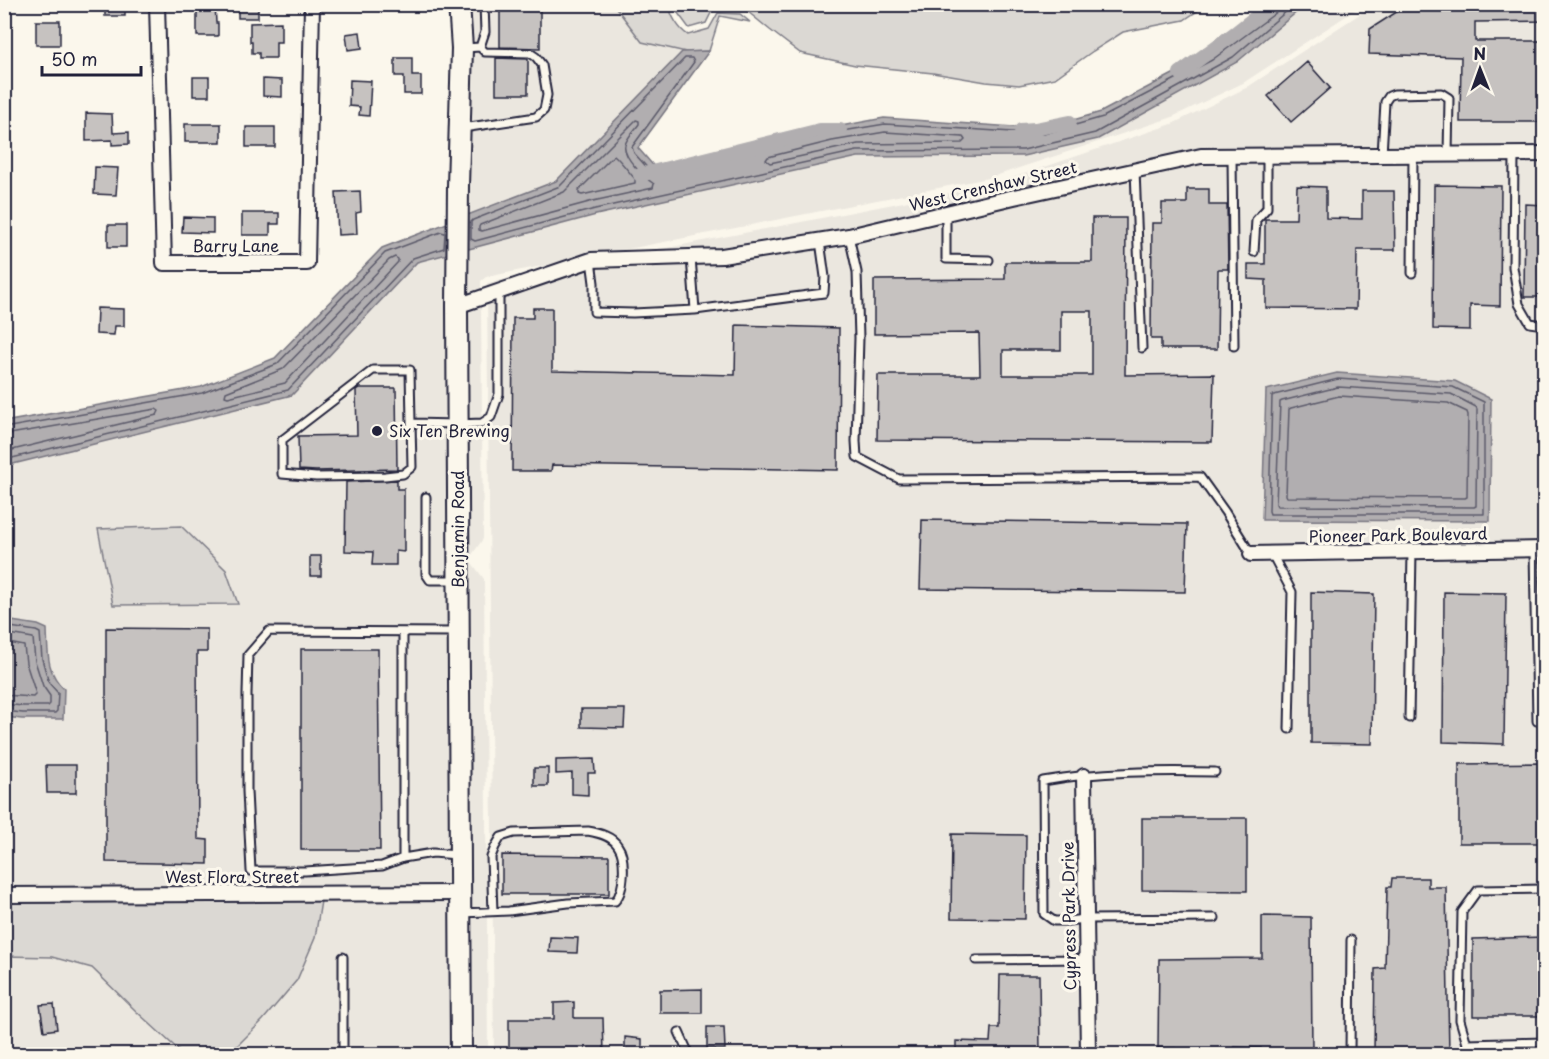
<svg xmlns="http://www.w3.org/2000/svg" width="1549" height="1059" font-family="'Playpen Sans',sans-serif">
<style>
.built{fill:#ebe7df}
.green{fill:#dbd8d3;stroke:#7e7d87;stroke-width:1.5}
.water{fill:#b1aeb0;stroke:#787681;stroke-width:1.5}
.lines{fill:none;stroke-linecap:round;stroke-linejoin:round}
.shore{stroke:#5b5a6a;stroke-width:1.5}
.canal{stroke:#b1aeb0;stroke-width:14}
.building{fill:#c6c2c0;stroke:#22223b;stroke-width:1.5;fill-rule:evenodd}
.lane-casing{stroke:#22223b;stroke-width:11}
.street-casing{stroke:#22223b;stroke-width:18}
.secondary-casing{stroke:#22223b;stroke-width:24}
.lane{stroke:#fbf7ec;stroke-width:7}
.street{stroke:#fbf7ec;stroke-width:14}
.secondary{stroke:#fbf7ec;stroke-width:20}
.poi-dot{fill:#22223b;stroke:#fbf7ec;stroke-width:2}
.labels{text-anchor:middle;stroke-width:6;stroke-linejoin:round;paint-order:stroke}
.street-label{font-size:16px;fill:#22223b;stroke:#fbf7ec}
.poi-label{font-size:16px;fill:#22223b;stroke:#fbf7ec;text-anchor:start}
</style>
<rect width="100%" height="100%" fill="#fbf7ec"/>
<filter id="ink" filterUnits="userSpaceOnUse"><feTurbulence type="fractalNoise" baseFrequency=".0167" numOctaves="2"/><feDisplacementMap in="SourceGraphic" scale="12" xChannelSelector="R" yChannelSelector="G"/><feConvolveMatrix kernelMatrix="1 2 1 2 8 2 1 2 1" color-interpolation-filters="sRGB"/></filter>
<g filter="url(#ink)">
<path class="built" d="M466 5H614L642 42 686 52H682L556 181 465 216Z
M1305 5H1363L1243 83 1170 118 989 178 613 252 589 253 563 262 486 277 481 281V290L464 295 465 250 596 215 858 157 1023 156 1098 139 1237 62Z
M1378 5H1544V1054H494L487 283 991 185 1172 124 1246 88 1369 8Z
M451 253 453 885 178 887 156 885 5 887V717L22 719 55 680 48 657 47 629 5 620 4 466 292 395 417 262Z
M481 306 483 539 469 559 484 579 488 1054H467L464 312Z
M453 900 454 1054H229L263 1020 315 938 321 901Z
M5 956 52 957 92 968 137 1012 183 1054H5Z"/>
<path class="green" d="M676 4H1206V5L1184 20 1123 32 1093 51 1055 78 1019 85 986 82 933 73 855 65 800 53 770 30 742 7H714L706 23 689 28 675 9Z
M614 5H670C669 15 680 30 688 35L709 29 718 13 740 14 750 22 720 16 709 51 686 52 642 42Z
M181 526 226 570 238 604 113 605 98 529Z
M321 901 315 938 297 980 263 1020 229 1054H183L137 1012 92 968 52 957 5 956V903Z"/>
<path class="water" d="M1277 5H1305L1237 62 1098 139 1023 156 858 157 596 215 465 250V216L556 181 682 52 709 51 638 148 658 171 830 128 884 118 1042 129 1101 112 1209 55Z
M452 221 451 253 417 262 292 395 5 466 4 422 201 387 275 358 382 248Z
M1337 373 1455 381 1491 399 1490 521 1262 520 1266 390Z
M5 620 38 625 47 629C48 653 46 672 64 689L63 719H22L5 717Z"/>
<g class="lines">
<path class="shore" d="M1279 4 1277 12 1212 60 1103 117 1044 134 885 124 831 133 657 176 653 174 634 153 632 147 694 62 692 58H685L560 186 473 220 471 222V239L475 241 595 209 857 151 1023 150 1095 133 1233 57 1295 4
M636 120 639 121V124C635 130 627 137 625 145 622 157 645 178 654 184L653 188 593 201 482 231 479 230V227L480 225 564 192Z
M885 132 963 137 965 140 962 143 858 144 770 163 766 160 768 157 832 141Z
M614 155C620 160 629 172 635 179V183L582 195 579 194V190Z
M395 257 398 259V262L285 383 228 397 225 396 226 392 283 369 389 260Z
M1338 379 1453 387 1484 402V514H1270L1269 511 1272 396 1274 395Z
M1338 387 1451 394 1476 407 1477 409 1476 506 1474 507 1277 506 1276 504 1280 402 1282 401Z
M1339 396 1448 403 1467 412 1468 415 1467 497 1465 498 1287 497 1286 495 1289 409 1291 408Z
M4 428 202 393 277 364 385 253 441 232 445 233 444 248 413 258 288 390 4 460
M4 435 156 409 159 411 157 415 4 452
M4 626 36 631 40 633 42 659 49 683 58 693 57 711 55 713H23L4 711
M4 633 33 638 35 661 43 686 50 696V704L48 706H23L4 704
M4 642 24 646 26 663 36 694 33 697 4 695"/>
<path class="canal" d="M1180 73 1235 33 1272 4
M1021 130 1035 129 1070 122
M640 175 820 130H840"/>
</g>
<path class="building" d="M105 4H125V16H105Z
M197 4H215L216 23H218V36H197Z
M238 4H258V18H238Z
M500 4H540V48L500 47Z
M1409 4H1545V21L1475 22V41H1545V122H1460L1461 57 1369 54 1370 29Z
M36 21H60V45H36Z
M281 22V42H276V58H259V53H252V42H250V23Z
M360 32 362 48 348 50 346 34Z
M395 58H412V76H421V94H404V76H395Z
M496 58 528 59V94H496Z
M1307 62 1330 88 1291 122 1268 96Z
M193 77H209V96H193Z
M263 79 282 80V97L263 96Z
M350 80 371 81 369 116 359 115 360 107 349 106Z
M86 113 112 114 113 133 129 132V144L112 145V140L86 141Z
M185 124H221V142H185Z
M246 127H275V147H246Z
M95 167 118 168 116 195 94 194Z
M1434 185 1501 186 1500 306 1470 305V330L1433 329Z
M1297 186 1326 187V218L1362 219V191H1394L1395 250H1357L1356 309 1266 308V280L1248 279V264H1265V219H1296Z
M1187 189H1209V205H1227L1228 269H1218L1217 349H1161V339H1151L1152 223H1162V203H1187Z
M360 191 361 212 356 213 357 234 338 235 336 192Z
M1525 204 1545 205V297H1524Z
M242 213H279V224H270V235H242Z
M183 217 213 218V233L182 232Z
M1092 218H1126L1125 375 1214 374 1212 442 877 440 878 375H980L979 333 874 334V280L1005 279V262H1092ZM1061 311H1092V375H1003V350H1061Z
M108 225H126V247H108Z
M97 308 124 309V326H115L114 335 96 334Z
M533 308H552V371L735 375 736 325 839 328 838 470 552 465 551 471H512L513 318H533Z
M359 388H396L397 469 316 471 299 470 298 436 357 435 356 390Z
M397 480V489H404V552L396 551V565H372L373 552 345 551 346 482Z
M922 520 1187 524 1185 592 920 589Z
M310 556H321V576H310Z
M1311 592 1374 594 1372 744 1311 743Z
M1444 592 1506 593 1504 744 1443 742Z
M106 628 207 629V652H197L198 839 208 840V864L106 862Z
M301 649H378L380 850H301Z
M581 709H625L624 728 581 727Z
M594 759 595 773H588V795L572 794V773L556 774V760Z
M1545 763V843H1459V764Z
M46 765H76V793H47Z
M534 768H548V786H534Z
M1142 818H1247V891L1142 890Z
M952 834 1026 835 1025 919 951 918Z
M502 855 609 856V894H502Z
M1392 878H1428V887H1446L1449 1054H1374L1375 969 1385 968 1387 887H1391Z
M1262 916 1311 917 1312 1054H1261V1048L1234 1047V1054H1175V1048H1158L1159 959 1262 958Z
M550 937 578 938 577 953 549 952Z
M1545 937V1016H1473V939Z
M1000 975H1039L1040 1054H956V1041L990 1042 991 1028H999Z
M702 989V1013H660V990Z
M574 1002V1018H603L604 1054H509V1019H554V1003Z
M54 1004 57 1029 44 1031 40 1005Z
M707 1027H724L725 1049H707Z
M625 1037 642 1039V1054H625Z"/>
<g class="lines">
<g class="lane-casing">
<path id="lane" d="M465 48 480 47 485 32 484 4
M463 128 536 117 544 110 547 95 542 65 536 57 530 53 485 52 480 47
M1514 154 1513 267 1519 304 1530 323 1544 325
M1382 155 1385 102 1389 96 1394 94 1441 93 1449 98 1448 155
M1232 156 1234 346
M1135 170 1142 348
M946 213V259L989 260
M849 236 857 272 859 338 856 441 857 457 899 479 1200 477 1225 512 1251 554
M1254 252 1256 220 1267 208V155
M691 257 695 310 824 293 825 277 820 241
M591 260 594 283V312L633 313 695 310
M1412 273 1413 155
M411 423 412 467 403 474 385 476 316 477 282 474V440L373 370H410L411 423 457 424 482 423 491 417 499 394V291
M426 497V574L430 580H455
M1534 550 1537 721
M1272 554 1292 592 1289 729
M456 632 269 631 248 655 247 694V791L251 871H305L382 866 403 858 433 853 457 855
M1409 718 1412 552
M1215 772C1157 771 1100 771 1043 781L1044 914 1054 921H1067L1086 919 1215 918
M403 858V633
M462 913 509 911 568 903 615 901C625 891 626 857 618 846 612 836 599 833 588 831L514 833 501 837 495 847 491 857 493 912
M976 960 1087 959
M679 1032 689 1054
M1467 1044 1460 1020 1462 912 1478 890 1544 889
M343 1054V957
M1350 1054 1351 940
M1467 1054V1044L1544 1042"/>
</g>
<g class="street-casing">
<path id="street" d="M157 4 164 263H307L312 4
M457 306 591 260 722 256 849 236 1014 197 1201 156 1544 154
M1251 554 1544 549
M1084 776 1088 1054
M4 895 459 893"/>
</g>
<g class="secondary-casing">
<path id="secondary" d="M459 4 462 48 458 186 457 306 461 1054"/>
</g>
<use href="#lane" class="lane"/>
<use href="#street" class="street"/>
<use href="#secondary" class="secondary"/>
</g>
</g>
<circle class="poi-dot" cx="377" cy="431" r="6"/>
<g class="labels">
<g class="street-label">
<text transform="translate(993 186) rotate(-13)" y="6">West Crenshaw Street</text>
<text x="236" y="252">Barry Lane</text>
<text transform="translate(458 529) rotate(-90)" y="6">Benjamin Road</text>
<text transform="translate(1398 535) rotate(-1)" y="6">Pioneer Park Boulevard</text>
<text x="232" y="883">West Flora Street</text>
<text transform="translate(1069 916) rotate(-91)" y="6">Cypress Park Drive</text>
</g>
<g class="poi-label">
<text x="389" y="437">Six Ten Brewing</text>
</g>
</g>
<rect width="1549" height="1059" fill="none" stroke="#fbf7ec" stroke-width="24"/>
<rect x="12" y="12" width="1525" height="1035" fill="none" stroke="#22223b" stroke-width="2" filter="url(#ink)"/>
<g transform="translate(1480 69) rotate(359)" stroke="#fbf7ec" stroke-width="4.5" paint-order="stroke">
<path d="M0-4.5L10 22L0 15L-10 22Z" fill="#22223b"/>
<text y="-9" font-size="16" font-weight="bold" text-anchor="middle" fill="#22223b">N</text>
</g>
<path d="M42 66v9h99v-9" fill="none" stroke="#22223b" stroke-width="3"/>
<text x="51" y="66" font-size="18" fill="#22223b" stroke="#fbf7ec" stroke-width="4.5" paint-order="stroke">50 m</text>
</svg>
